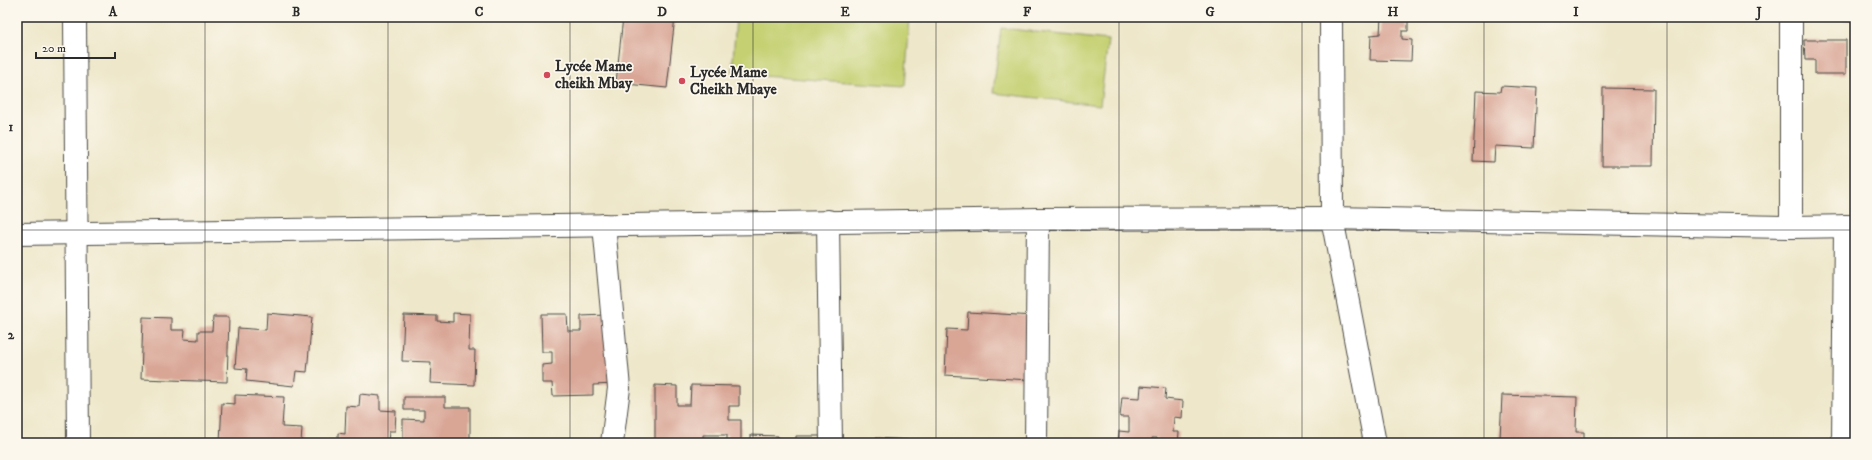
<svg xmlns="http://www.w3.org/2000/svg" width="1872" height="460" font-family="'IM FELL DW Pica',serif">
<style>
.green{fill:#c4d071;stroke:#787e4e}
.building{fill:#d9a696}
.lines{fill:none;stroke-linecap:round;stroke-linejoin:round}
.street-casing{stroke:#484743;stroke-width:24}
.secondary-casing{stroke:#484743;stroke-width:24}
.street{stroke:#fff;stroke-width:22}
.secondary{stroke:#fff;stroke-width:22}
.grid{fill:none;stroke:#2b2b2b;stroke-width:1;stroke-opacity:0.55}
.poi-dot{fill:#d1495b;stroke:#fbf7ec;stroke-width:1.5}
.labels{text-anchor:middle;stroke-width:3.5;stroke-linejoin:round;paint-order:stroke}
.poi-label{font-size:15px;font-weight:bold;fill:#2b2b2b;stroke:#fbf7ec;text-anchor:start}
.neatline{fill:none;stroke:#2b2b2b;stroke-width:1.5}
.grid-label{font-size:13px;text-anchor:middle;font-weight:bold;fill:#2b2b2b}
</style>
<rect width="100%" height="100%" fill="#fbf7ec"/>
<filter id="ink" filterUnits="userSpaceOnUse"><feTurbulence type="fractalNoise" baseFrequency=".025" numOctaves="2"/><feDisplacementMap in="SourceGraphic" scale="8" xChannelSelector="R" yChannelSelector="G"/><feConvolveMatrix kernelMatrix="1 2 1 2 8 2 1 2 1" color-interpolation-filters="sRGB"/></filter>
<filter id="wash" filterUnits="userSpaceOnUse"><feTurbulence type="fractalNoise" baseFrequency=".012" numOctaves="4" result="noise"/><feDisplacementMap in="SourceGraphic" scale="16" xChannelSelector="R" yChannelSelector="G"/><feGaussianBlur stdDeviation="0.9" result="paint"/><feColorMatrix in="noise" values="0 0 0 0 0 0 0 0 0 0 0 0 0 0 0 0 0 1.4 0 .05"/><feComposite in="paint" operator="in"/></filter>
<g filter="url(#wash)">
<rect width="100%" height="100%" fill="#eee7ca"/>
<path class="green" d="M736 17H910L905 86 732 74Z
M1001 28 1108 40 1100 105 993 93Z"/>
<g id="blocks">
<path class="building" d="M623 17H675L667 88 616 83Z
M1381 17H1408V31H1402V39L1412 40 1411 61 1370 60 1371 35 1380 34Z
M1812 17H1855V21L1812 19Z
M1804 40H1846V74H1815V60H1805Z
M1501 86 1537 88 1534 148 1495 146 1494 162 1473 161 1476 91 1500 92Z
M1603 88 1654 89 1653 166H1602Z
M968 312 1034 316 1030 380 945 375 947 329 967 330Z
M267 313 312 317 307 372 296 371 294 386 246 381 247 369 235 368 238 328 266 330Z
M453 313 470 314 469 350H475L474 385 430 383 431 362 402 361 404 315 437 316V321L453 322Z
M541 314H567L568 331H581V316L606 315 615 384 593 385V395L553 396 552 383H542V365L552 364V352H542Z
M143 317 171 318V330H185L184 339 198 340V331H212L213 317H229L227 382 141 379Z
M655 385 677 386V405H690L691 385 739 386V406H729V420H741V443H727V435H703V443H655Z
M1141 386 1166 388 1165 399 1183 401 1182 418 1174 417 1173 432H1179L1178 443H1157V438H1152V443H1118L1119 431 1129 432V417H1120L1122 397 1140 398Z
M360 394 380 396V410L396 411 395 431H389L388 443H338V433L345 434 346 406 359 407Z
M235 395 284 397 282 427 302 428 301 443 220 442 222 403 235 404Z
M1502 395 1577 397 1576 432H1584V443H1531L1532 440 1500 439Z
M404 397H445V407H470V443H403V419L424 420V410H404Z
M751 435 778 436V443H751Z
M796 436H826L825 443H796Z
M876 438 929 441V443H876Z
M938 440H947V443H938Z
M135 441 145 442V443H135Z"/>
</g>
</g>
<g filter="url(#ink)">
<use href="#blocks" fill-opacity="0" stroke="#484743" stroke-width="1"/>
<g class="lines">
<g class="street-casing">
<path id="street" d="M75 17 78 443
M1331 17 1332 218 1375 443
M1791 17V227
M828 221 831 443
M604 225 619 388 612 443
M1036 443 1038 219
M1843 443 1845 226"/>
</g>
<g class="secondary-casing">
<path id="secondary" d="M17 234 1038 219 1332 218 1791 227 1855 226"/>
</g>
<use href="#street" class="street"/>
<use href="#secondary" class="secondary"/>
</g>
</g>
<path class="grid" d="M205 17V443M388 17V443M570 17V443M753 17V443M936 17V443M1119 17V443M1302 17V443M1484 17V443M1667 17V443M17 230H1855"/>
<g class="poi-dot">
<circle cx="547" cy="75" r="4"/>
<circle cx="682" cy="81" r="4"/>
</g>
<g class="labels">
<g class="poi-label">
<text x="555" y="71">Lycée Mame<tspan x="555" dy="17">cheikh Mbay</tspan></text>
<text x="690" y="77">Lycée Mame<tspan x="690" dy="17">Cheikh Mbaye</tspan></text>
</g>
</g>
<rect width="1872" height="460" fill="none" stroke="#fbf7ec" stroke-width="44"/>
<path d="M36 52v6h79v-6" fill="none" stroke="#2b2b2b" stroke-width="2"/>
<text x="42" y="52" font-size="12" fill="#2b2b2b" stroke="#fbf7ec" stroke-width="3" paint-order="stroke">20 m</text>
<rect x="22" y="22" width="1828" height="416" class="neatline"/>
<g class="grid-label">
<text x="113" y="16">A</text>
<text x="296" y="16">B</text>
<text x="479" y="16">C</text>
<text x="662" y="16">D</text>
<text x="845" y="16">E</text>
<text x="1027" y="16">F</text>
<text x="1210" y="16">G</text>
<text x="1393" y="16">H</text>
<text x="1576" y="16">I</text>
<text x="1759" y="16">J</text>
<text x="11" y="131">1</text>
<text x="11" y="339">2</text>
</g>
</svg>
